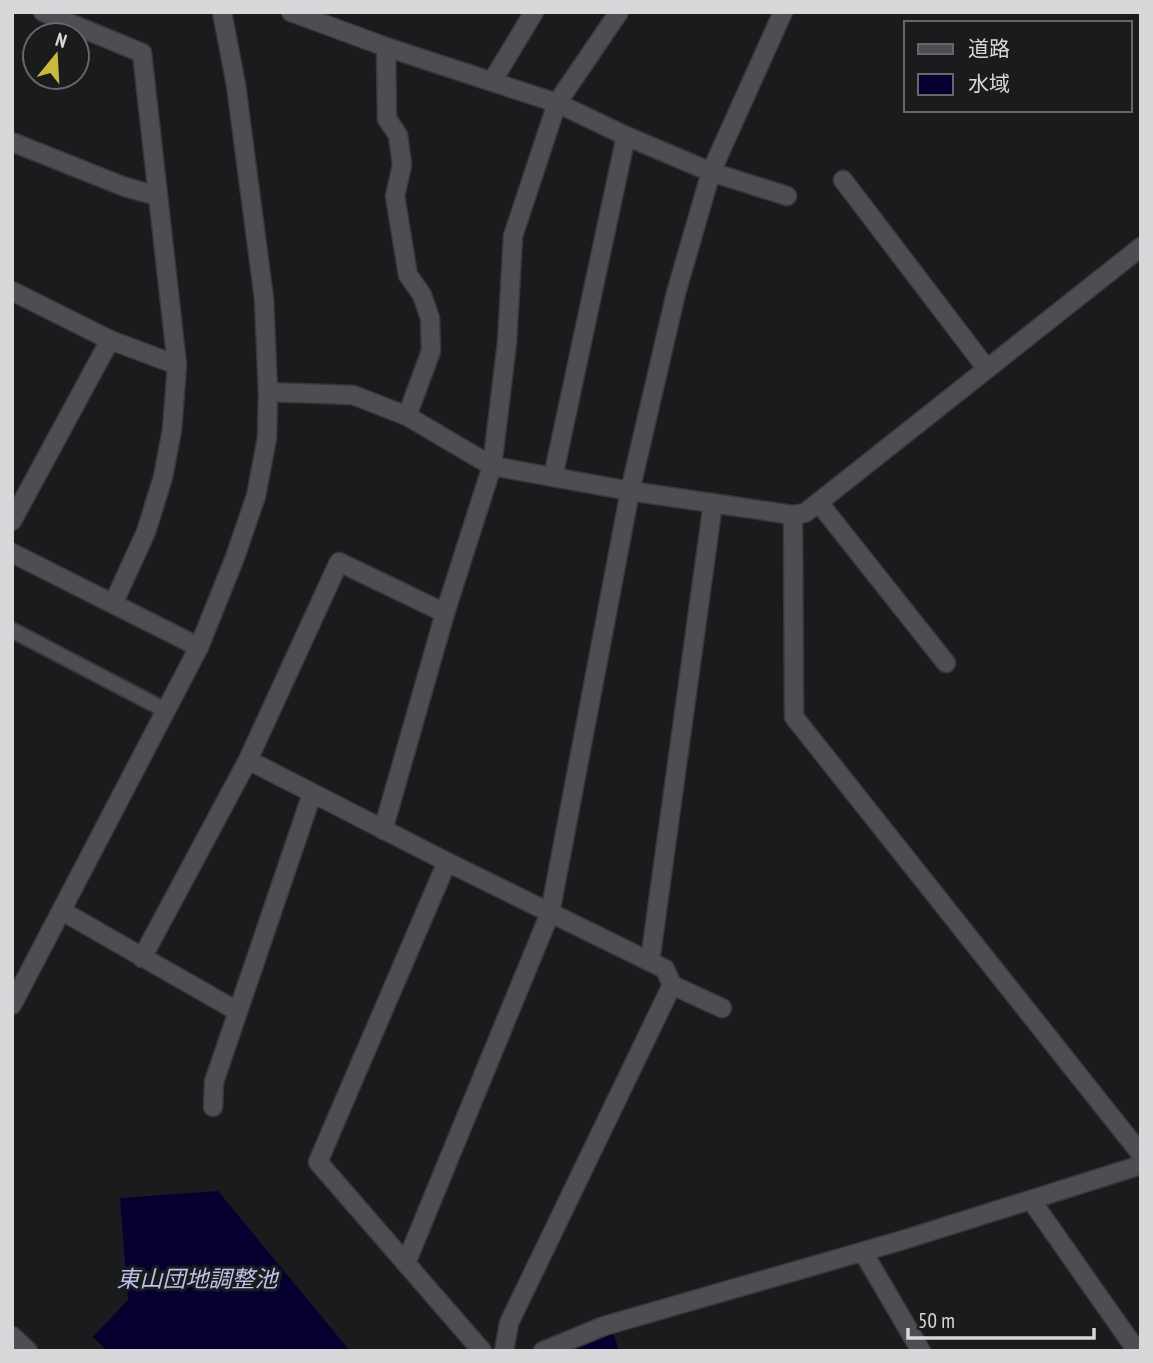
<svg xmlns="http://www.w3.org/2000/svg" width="1153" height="1363" font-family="'PT Sans Narrow','Noto Sans JP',sans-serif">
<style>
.water{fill:#060030}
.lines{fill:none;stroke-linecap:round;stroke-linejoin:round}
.river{stroke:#060030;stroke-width:44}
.lane-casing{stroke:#373839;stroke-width:18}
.street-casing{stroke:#373839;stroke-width:21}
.secondary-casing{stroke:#373839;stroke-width:21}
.lane{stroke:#4d4e51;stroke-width:14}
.street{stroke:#4d4e51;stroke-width:18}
.secondary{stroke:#4d4e51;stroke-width:18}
.labels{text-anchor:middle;stroke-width:6;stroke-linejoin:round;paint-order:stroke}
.water-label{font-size:23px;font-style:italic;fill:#bbc3ed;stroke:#1a1b1d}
</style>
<rect width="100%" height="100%" fill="#1a1b1d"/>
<path class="water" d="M218 1191 350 1351H107L93 1337 128 1300 120 1198Z"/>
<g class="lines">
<path class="river" d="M595 1347 596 1351"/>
<g class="lane-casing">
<path id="lane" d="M12 630 165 710"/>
</g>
<g class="street-casing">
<path id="street" d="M43 12 142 53 177 365 172 430 163 477 146 532 113 604
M291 12 386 47 557 103 626 136 711 172 787 196
M386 47 387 119 398 135 402 165 395 196 408 275 422 295 430 318 431 351 407 416
M493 80 534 12
M12 142 125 187 158 196
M843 180 987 369
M12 291 110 340 177 365
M268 392 353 395 407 416 492 466 630 491 793 515 805 513 1141 247
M553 477 626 136
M819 503 946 663
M793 515 794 717 1141 1154
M12 521 110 340
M12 553 199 647
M248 760 447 862 665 969 672 985 509 1323 504 1351
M383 830 445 613 492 466 507 343 513 236 557 103 619 12
M447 862 318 1162 482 1351
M62 911 237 1011
M142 958 248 760 339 562 445 613
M650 961 713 503
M672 985 722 1008
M213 1107 214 1082 312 794
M1031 1200 1137 1351
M863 1252 921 1351"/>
</g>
<g class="secondary-casing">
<path id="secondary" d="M12 1005 199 647 234 560 256 496 267 438 268 392 264 299 236 85 222 12
M406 1263 550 913 630 491 676 293 711 172 783 12
M12 1336 28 1351
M543 1351 604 1326 903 1240 1141 1165"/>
</g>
<use href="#lane" class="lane"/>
<use href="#street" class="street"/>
<use href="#secondary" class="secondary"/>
</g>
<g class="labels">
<g class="water-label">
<text x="197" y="1287">東山団地調整池</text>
</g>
</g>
<rect width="1153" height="1363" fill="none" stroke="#d7d8d9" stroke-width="28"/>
<rect x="904" y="21" width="228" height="91" fill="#1a1b1d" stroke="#666768" stroke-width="2"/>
<rect x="918" y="44" width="35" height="10" fill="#4d4e51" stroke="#666768" stroke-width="2"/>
<text x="968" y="56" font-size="21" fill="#d7d8d9">道路</text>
<rect x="918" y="74" width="35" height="21" fill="#060030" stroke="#666768" stroke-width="2"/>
<text x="968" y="91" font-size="21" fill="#d7d8d9">水域</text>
<g transform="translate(56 56) rotate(18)"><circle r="33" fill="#1a1b1d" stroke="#666768" stroke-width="2"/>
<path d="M0-5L12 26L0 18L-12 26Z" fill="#c7bb3b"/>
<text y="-10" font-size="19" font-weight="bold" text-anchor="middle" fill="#d7d8d9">N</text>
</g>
<path d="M908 1328v10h186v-10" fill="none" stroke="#d7d8d9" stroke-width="3.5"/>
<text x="918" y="1328" font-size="21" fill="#d7d8d9" stroke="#1a1b1d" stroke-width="5" paint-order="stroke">50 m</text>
</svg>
